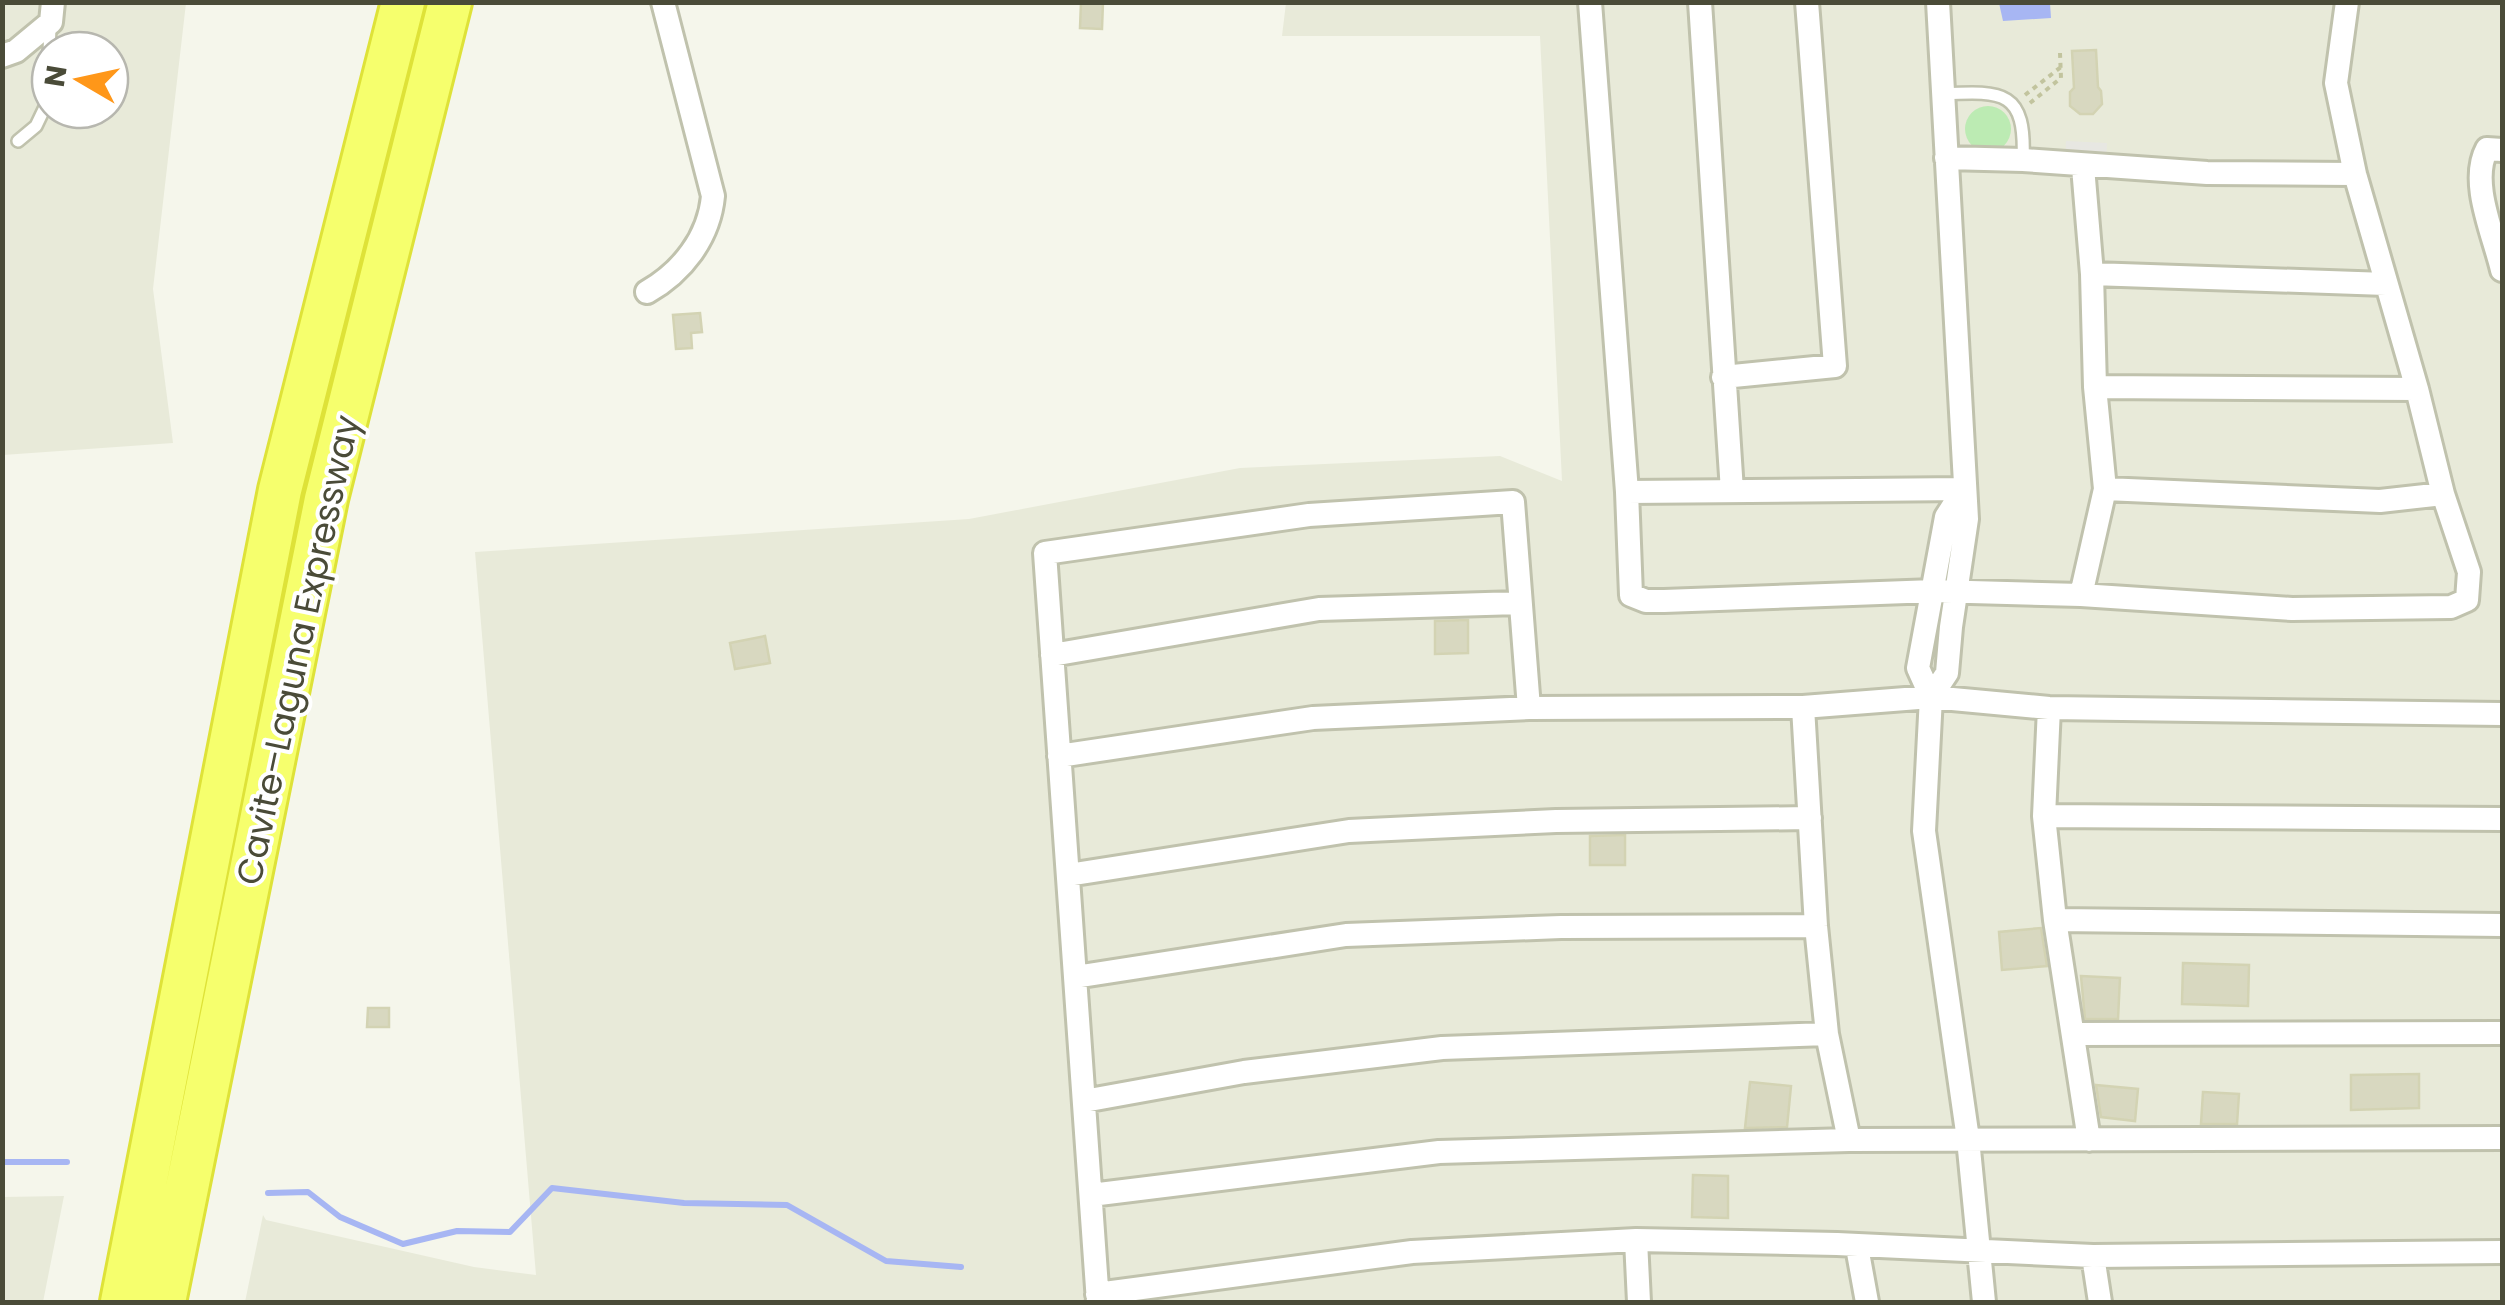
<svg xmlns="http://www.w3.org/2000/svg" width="2505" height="1305" font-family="Poppins,sans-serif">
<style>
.residential{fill:#e8ead9;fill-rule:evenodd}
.green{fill:#bcebb3}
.parking{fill:#e7e7e2}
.water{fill:#a7b6f3}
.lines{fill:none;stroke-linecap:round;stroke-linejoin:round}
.stream{stroke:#a7b6f3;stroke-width:6}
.building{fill:#d8d8c0;stroke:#d3d3b3;stroke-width:2.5}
.lane-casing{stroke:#c0c2ad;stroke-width:16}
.street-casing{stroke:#c0c2ad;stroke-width:28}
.highway-casing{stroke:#dee238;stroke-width:48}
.path{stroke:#c2c49e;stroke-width:4;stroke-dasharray:5 5;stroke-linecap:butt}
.lane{stroke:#fff;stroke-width:11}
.street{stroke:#fff;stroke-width:22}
.highway{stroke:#f6ff6d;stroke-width:42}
.labels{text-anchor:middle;stroke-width:8;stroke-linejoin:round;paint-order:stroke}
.street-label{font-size:35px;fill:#4a4b38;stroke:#fff}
</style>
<rect width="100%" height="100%" fill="#f5f6eb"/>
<path class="residential" d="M3 3H186L153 289 173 443 3 455ZM50 50H110V110H50Z
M1286 3H2502V1302H245L263 1215 266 1220 474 1267 536 1275 475 552 969 519 1240 468 1500 456 1562 481 1540 36H1282Z
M64 1196 43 1302H3V1197Z"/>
<path class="green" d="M1965 129a23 23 0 1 1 46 0a23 23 0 1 1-46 0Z"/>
<path class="parking" d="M2066 141 2107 143 2106 161 2065 159Z"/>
<path class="water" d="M1999 3H2050L2051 18 2003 21Z"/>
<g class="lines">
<path class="stream" d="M2 1162H67
M268 1193 308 1192 340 1217 403 1244 457 1231 510 1232 552 1188 684 1203 787 1205 886 1261 961 1267"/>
</g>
<path class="building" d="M1081 2H1103L1102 29 1080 28Z
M2096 50 2098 87 2101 91 2102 104 2093 114H2080L2070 106V92L2074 88 2072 51Z
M700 313 702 332 691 333 692 348 676 349 673 315Z
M1468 620V653L1435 654V621Z
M765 636 770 663 735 669 730 643Z
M1625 835V865H1590V836Z
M2041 928 2047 966 2002 970 1999 932Z
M2183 963 2249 965 2248 1006 2182 1004Z
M2081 976 2120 978 2118 1019H2085Z
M368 1008H389V1027H367Z
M2419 1074V1108L2351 1110V1075Z
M1750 1082 1791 1086 1787 1127 1745 1128Z
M2096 1085 2138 1089 2135 1121 2101 1117Z
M2203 1092 2239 1094 2237 1124H2201Z
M1693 1175 1728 1176V1218L1692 1217Z"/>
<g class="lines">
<g class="lane-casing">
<path id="lane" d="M1943 94C2004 91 2026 91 2023 160
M18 141 36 126 47 103 50 27"/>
</g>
<g class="street-casing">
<path id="street" d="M1590 2 1627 492 1631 595 1646 601H1664L1934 591 2081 595 2292 609 2451 607 2467 600 2469 572 2443 494 2417 389 2355 174 2336 83 2347 2
M1700 2 1732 491
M2 56 16 51 51 22 53 2
M2502 150 2487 149C2469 182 2494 235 2502 270
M1946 158 2023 160 2207 173 2355 174
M2092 274 2386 284
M647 292C682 272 709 238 713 196L663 2
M1723 377 1835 366 1807 2
M2095 387 2417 389
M1964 489 1946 517 1918 668 1931 697 1924 831 1968 1139 1984 1302
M2105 489 2380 501 2443 494
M1627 492 1964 489
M2081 595 2105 489 2095 387 2092 274 2083 167
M1052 655 1319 609 1519 603
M1931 697 1947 673 1951 627 1967 519 1938 2
M1803 707 1816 926 1827 1034 1849 1140
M2049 708 2044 816 2055 920 2089 1140
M1059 756 1313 718 1529 708 1803 707 1931 697 2049 708 2502 714
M2044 816 2502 819
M1068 875 1349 831 1556 821 1810 818
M2055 920 2502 925
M1075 977 1346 935 1561 927 1816 926
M2075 1034 2502 1033
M1084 1101 1244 1072 1442 1048 1827 1034
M1091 1195 1439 1152 1849 1140 2502 1138
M1636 1240 1639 1302
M1857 1247 1867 1302
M2093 1256 2100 1302
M1097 1294 1412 1252 1636 1240 1837 1244 2093 1256 2502 1252
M1098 1302 1045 553 1309 515 1513 502 1529 708"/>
</g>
<g class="highway-casing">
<path id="highway" d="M122 1302 280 490 403 2
M164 1302 326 499 450 2"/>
</g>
<path class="path" d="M2025 95 2061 67
M2030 103 2061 78 2060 53"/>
<use href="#lane" class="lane"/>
<use href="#street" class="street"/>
<use href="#highway" class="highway"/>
</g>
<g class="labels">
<g class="street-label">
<text transform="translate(298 650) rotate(-78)" y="12">Cavite–Laguna Expressway</text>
</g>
</g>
<rect width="2505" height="1305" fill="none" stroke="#4a4b38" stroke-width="10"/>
<g transform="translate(80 80) rotate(279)"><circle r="48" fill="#ffffff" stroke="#b7b7af" stroke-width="2.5"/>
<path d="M0-8L18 38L0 25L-18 38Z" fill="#ff9719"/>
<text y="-15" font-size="28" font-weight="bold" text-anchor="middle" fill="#4a4b38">N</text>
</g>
</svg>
